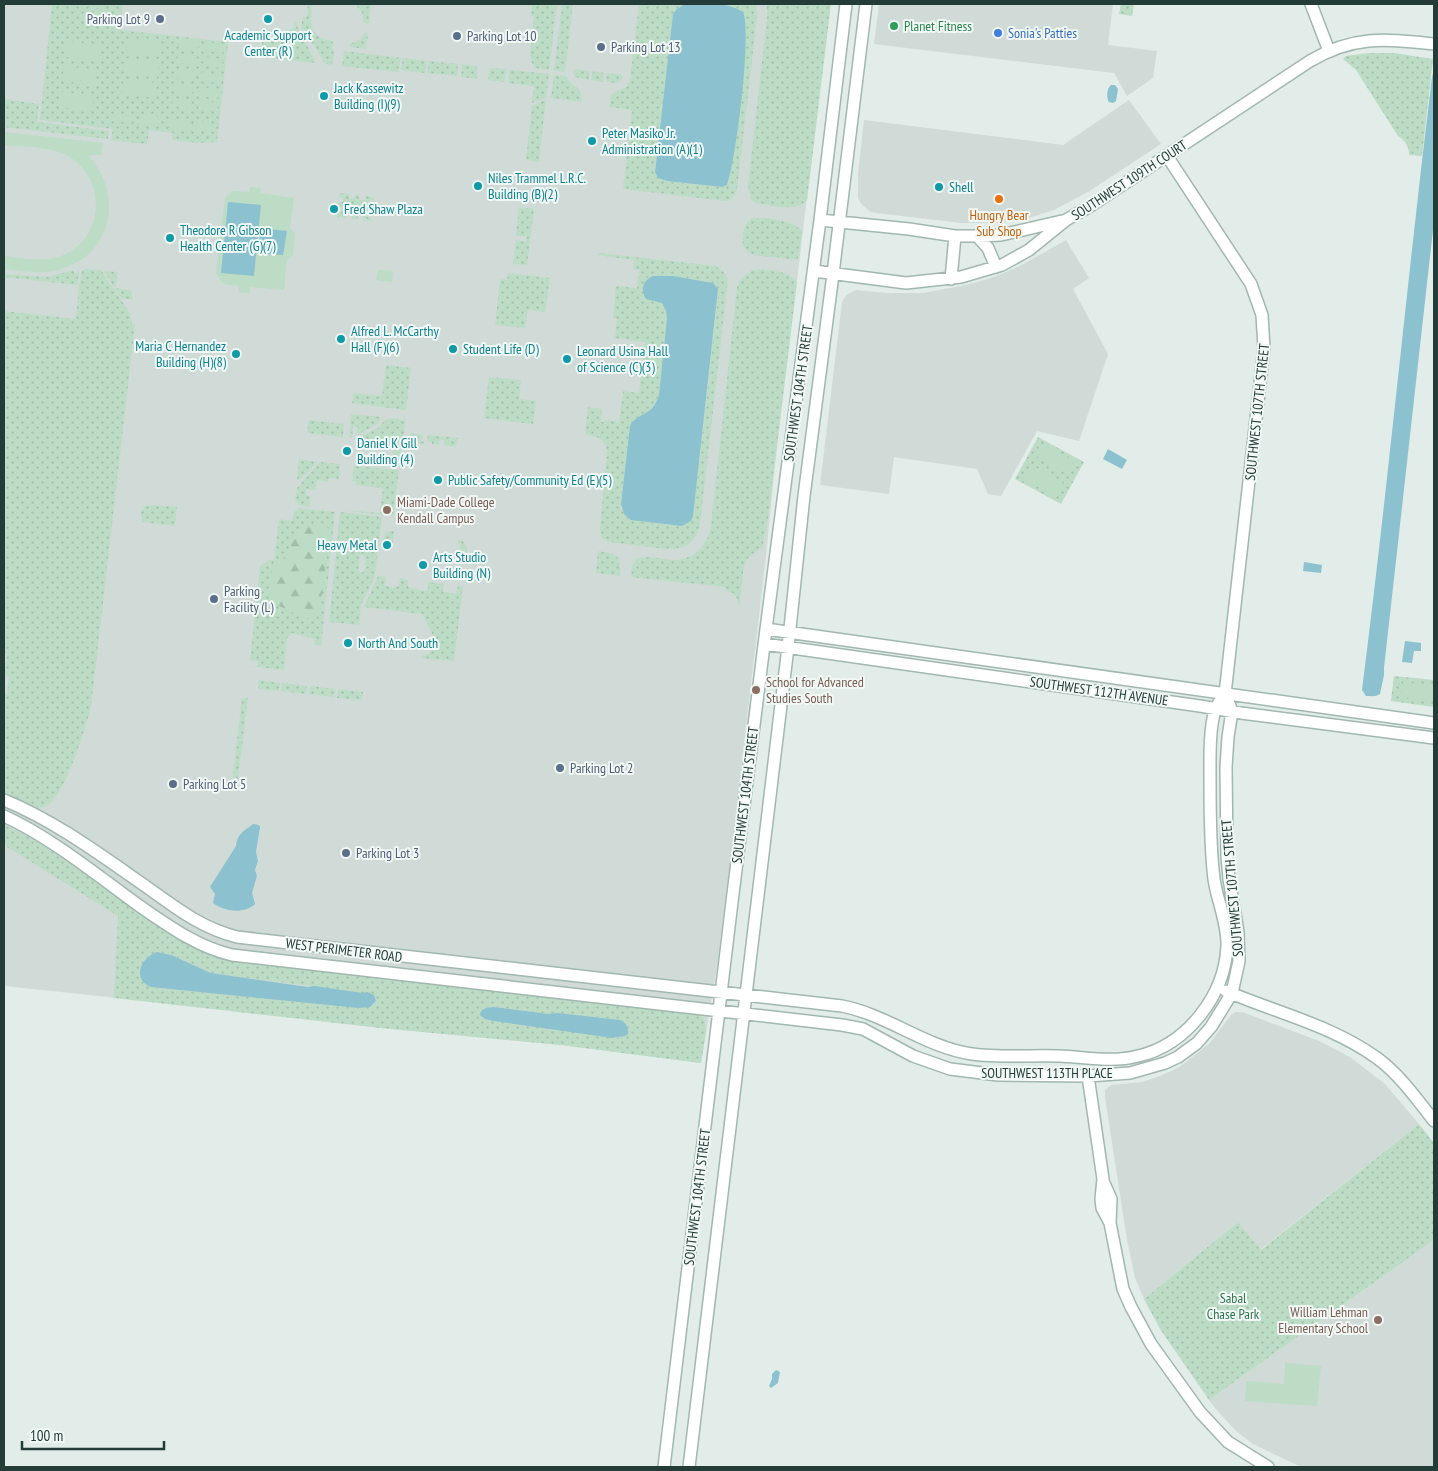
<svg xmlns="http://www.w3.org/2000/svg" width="1438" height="1471" font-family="'PT Sans Narrow',sans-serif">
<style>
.built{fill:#d0dbd7}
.grass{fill:url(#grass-dots);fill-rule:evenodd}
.forest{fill:url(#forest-firs)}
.garden{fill:#bcdcc6}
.water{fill:#8cc1cf}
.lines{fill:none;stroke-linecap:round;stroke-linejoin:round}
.secondary-casing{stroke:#a1b7b0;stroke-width:14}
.secondary{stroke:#fff;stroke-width:11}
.service-dot{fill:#5c6f8a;stroke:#f2f8f6;stroke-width:2}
.culture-dot{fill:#0f9aa8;stroke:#f2f8f6;stroke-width:2}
.leisure-dot{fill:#2e9e5b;stroke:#f2f8f6;stroke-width:2}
.shop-dot{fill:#3f7fe0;stroke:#f2f8f6;stroke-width:2}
.food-dot{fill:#e8710a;stroke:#f2f8f6;stroke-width:2}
.education-dot{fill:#8d6e63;stroke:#f2f8f6;stroke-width:2}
.labels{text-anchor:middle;stroke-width:4;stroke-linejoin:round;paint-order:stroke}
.service-label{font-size:14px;fill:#4e5e75;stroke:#f2f8f6;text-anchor:start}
.leisure-label{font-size:14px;fill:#27864d;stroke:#f2f8f6;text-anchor:start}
.shop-label{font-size:14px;fill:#366cbe;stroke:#f2f8f6;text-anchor:start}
.culture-label{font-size:14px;fill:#0d838f;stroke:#f2f8f6;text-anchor:start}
.street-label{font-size:14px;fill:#233c37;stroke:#f2f8f6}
.food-label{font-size:14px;fill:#c56008;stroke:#f2f8f6}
.education-label{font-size:14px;fill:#785e54;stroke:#f2f8f6;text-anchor:start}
.park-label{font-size:14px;fill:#2e724c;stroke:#f2f8f6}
</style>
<defs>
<pattern id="grass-dots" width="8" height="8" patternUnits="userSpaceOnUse" patternTransform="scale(1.25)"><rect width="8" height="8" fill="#bcdcc6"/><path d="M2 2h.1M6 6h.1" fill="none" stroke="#a1beab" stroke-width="1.8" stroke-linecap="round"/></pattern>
<pattern id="forest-firs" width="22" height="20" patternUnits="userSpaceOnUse" patternTransform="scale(1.25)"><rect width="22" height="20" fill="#bcdcc6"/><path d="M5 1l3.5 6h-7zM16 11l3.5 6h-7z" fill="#a1beab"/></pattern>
</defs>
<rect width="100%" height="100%" fill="#e2ece8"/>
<path class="built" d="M4 4H830L775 465 766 556 732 847 717 966 701 1063 561 1045 381 1028 241 1011 4 986Z
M879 4H1113L1108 45 1157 51 1153 78 1127 96 1114 73 874 44Z
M1129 100 1161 144 1088 192 1054 210 1025 219 997 223H962L876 213 871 212 862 205 858 198V174L864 120 1063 145Z
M1066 240 1089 278 1073 289 1108 354 1079 441 1037 431 1001 496 988 494 977 469 894 457 889 494 820 485 842 302 846 295 856 290 887 293H923L966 285 988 279 1018 267Z
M1236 1012H1242L1319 1041 1350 1057 1385 1084 1419 1124 1260 1250 1238 1222 1144 1299 1135 1278 1127 1240 1105 1097V1090L1111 1085 1142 1082 1160 1076 1178 1068 1209 1044 1231 1015Z
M1434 1240V1467H1301L1253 1444 1235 1430 1216 1409 1209 1400Z"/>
<path class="grass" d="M52 4H123L121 22H111L112 24 120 25V30L228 42 217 142 199 143 172 140 173 133 149 130 147 144 111 140 113 129 40 120Z
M308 4H312C310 25 309 38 333 41L332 50H334L332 65 325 64 318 51 301 28 303 17H307Z
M355 4H371L369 24 364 23 362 12Z
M532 4H557L549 70 535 68 531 61 530 53 534 17 531 16Z
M562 4H573L565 72 554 70Z
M639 4H685L677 9 673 14 655 169 667 181 722 187 727 185 729 178 733 7 710 4H756L757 17 737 189C735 195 732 201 725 201L623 189 632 110 609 107 611 95 617 91 627 87 630 80Z
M767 4H831L807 200C795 213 771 205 755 203L751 199 748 187 767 17Z
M1121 4H1134L1132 16 1119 14Z
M295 22H298L297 26 316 63 260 57 264 30 289 32 290 29H294Z
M365 32 368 33 366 49 350 47V44L361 39Z
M344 51 401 58 398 72 342 66Z
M1369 53H1394L1433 59 1422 156 1409 155C1410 148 1404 139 1398 136L1356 70 1343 59 1346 56Z
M403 58 427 61 425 73 401 70Z
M429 61 458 64 457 76 427 73Z
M462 64 477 66V79L461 77Z
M490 68 506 69 504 82 488 80Z
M575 69 590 71 589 80 575 77 573 71Z
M510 70 549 74 546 98 532 103 534 86 508 83Z
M593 71 604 73 603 82 591 80Z
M607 73 622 75 623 77 618 83 606 82Z
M554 75 566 76C571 89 584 85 581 102L551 98Z
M4 99 39 104 37 122 109 131 108 139 4 127Z
M546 99 539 162 526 160 532 106Z
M340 193 349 194V198L354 199 355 195H359V200H365V196L374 197V201L369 200 368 206 373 207V211H368L367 217 371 218V221L363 220V216L358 215 357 220 352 219V215L347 214 346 218 337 217V212H341L342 208 338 207V202H343V198L339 197Z
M519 207 534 209 527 265 513 264 516 240 526 242 527 236H516Z
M752 218C768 218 791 219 802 231L798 259C791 260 783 258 775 257 759 256 739 257 743 235 744 227 746 222 752 218Z
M599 253 715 266 723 271 728 280 700 524C693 553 674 550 650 547 636 545 623 544 610 542L602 539 600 530 607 449 603 441 599 438 585 434 588 407 602 409 601 422H604V420L619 422 623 391 639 393 645 342 615 338 617 319 613 318 616 286 637 288 639 270 633 269 634 260 597 255ZM653 276H673L713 283 718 295 693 516 691 521 682 526 631 520 621 509V504L630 426C640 415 654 411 659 395L667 318 666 311 662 303 646 299 647 278Z
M85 269 101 270 130 313 132 324H135L91 707C86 726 64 801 44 807 33 810 14 799 4 794V694H7L9 676 4 675 7 654 4 653V311L76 319 79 285 82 271Z
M73 270 75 274 79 272 77 285 4 277V274L48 277Z
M753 270C767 269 788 270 797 282L767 526 762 547 747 559 744 565 739 608C739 598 734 592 725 590V587L631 577 632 565 636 559C648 555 661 559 672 560 693 561 708 545 711 526L737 287 741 278Z
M104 271 117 272 116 288 131 290 133 300 121 298Z
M508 273 550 278 545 312 528 310 525 328 495 325 500 279 507 280Z
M386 365 411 368 406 410 352 403 354 393 382 396Z
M489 377 521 380 519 399 536 401 533 424 484 418Z
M351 414 382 417 376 425 357 435 358 427H353L352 438 349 437Z
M392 418 405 420 403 444 357 438 378 428 385 420Z
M309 420 344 424 343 437 307 433Z
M410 433 422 435 421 441H424L423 444 409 442Z
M428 435 458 438 455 447 444 445V440H440L439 445 432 444V442H427Z
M1038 437 1084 462 1061 504 1015 479Z
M394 445 401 446 398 467H392Z
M299 459 317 462 301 479 297 480Z
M320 462 340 464 339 479 329 478 328 482 317 480 315 490 306 489V495L311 496 309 507 299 505 295 500 297 488Z
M354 466 399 470 393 516 341 510 380 513 383 488 356 485V482L352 481Z
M150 505 177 507 175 526 142 522 141 512 145 506Z
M299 508 335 512 321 646 314 645 315 639 292 633 287 638 284 670 249 666H257L258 661 250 660 260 566 269 560H274L279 519 292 521 294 512Z
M340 512 382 517 375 576 361 605 359 625 329 622ZM360 555H363C366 561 367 569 362 573L358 571Z
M389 531H394L392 550 382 549 384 535Z
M458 540 463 541 467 548V558L457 557V554H459L460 544 458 543Z
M598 551C617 554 622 554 620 576L596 573Z
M378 576 386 577 385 585 393 588 399 586 400 578 408 580V587L423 591 428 590V582L444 584 443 592 456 594 458 585 463 586 454 661 420 658 436 649 431 631 422 614 364 607Z
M1394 676 1434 680V707L1391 701Z
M259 680 280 683 279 691 258 689Z
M282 683 307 686 306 694 281 691Z
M310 686 335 689 334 697 309 694Z
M338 689 363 692 362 700 337 698Z
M242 698H248L237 785 234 787 226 786 225 784H232Z
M4 825 37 841 171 934 187 944 201 950 238 961 267 965 697 1013 704 1018 706 1031 701 1063 561 1045 381 1028 114 998 118 916 4 845ZM157 952 171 955 211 973 355 992 375 997 376 1001 374 1005 358 1008 151 987ZM494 1007 548 1014 573 1015 620 1020 625 1036 616 1038 603 1036 485 1019 484 1008Z
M1419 1124 1434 1143V1240L1209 1400 1160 1329 1144 1299 1238 1222 1261 1250Z"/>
<path class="forest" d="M317 522 326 524 330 535 321 600 316 617 304 619 294 613 273 603 269 578 273 570 284 558 296 532Z"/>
<path class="garden" d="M71 4H105L104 9 71 5Z
M128 38 161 41 159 57 126 53Z
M180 39 198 42V50L179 48Z
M66 41 100 45 98 61 65 57Z
M206 42 224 44 223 53 205 51Z
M178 55 197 57 196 65 177 63Z
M204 57 223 59 222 68 203 66Z
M126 58 159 62 157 78 124 74Z
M64 66 97 70 95 85 62 81Z
M176 69 195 72 194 80 175 78Z
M202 72 221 75 220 83 201 81Z
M123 79 157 83 155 98 122 94Z
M175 85 194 87 192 95 174 93Z
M201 87 219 90 218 98 200 96Z
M61 92 94 95 92 111 59 107Z
M173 98 192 100 191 109 172 106Z
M199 101 218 103 217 111 198 109Z
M114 113 133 115 132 123 113 121Z
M140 115 159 117 158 126 139 124Z
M171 119 190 121 189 130 170 128Z
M197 121 216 124 215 132 196 130Z
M4 132 103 143 101 155H88C123 192 114 254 61 269 42 275 23 271 4 269V256C22 258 43 263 61 256 106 239 108 175 64 154 46 146 23 147 4 145Z
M250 187 261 188 260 193 294 198 290 228 295 234 293 255 287 260 284 290 250 287V293L239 292V286L223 284 216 274 225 198 233 191 249 192Z
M378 270 393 271 392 282 376 280Z
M1044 445 1074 461 1067 474 1037 458Z
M1033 466 1063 482 1055 496 1025 480Z
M1403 682 1434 686V701L1401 697Z
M1285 1363 1321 1366 1317 1406 1245 1401 1246 1381 1284 1384Z"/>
<path class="water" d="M685 4C704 4 726 1 743 12 752 32 736 161 727 185L722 187 667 181 658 178 655 172 673 14 677 9Z
M1434 70V221L1384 668V675L1380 694C1376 697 1371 696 1366 696L1362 690C1388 486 1407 281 1432 77Z
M1111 85H1115L1118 89 1116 101 1113 103 1109 102C1106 98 1107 88 1111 85Z
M228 202 261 205 254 276 221 273Z
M269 229 287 231 283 255 267 254 258 247 260 234 268 231Z
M653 276H673L713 283 718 289 693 516 691 521 682 526 631 520 624 514 621 504 630 426C638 411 652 418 659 395L667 318 666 311 662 303 646 299C640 290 643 280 653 276Z
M1108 449 1127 460 1122 469 1103 459Z
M1304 562 1322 565 1321 573 1303 571Z
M1405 641 1421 643V651H1414L1412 663 1402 662Z
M253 824 259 825 260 827 256 852 258 861 255 870 257 876 252 893 255 904C243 915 224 911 213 903L215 894 210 887 236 846C237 834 244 831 253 824Z
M157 952 171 955 211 973 308 987 314 986 363 993 367 992 374 995 376 1001 370 1007 358 1008 151 987C132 979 140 958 157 952Z
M494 1007 548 1014 558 1013 620 1020C626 1022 629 1028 628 1034L625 1036 612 1038 494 1021 485 1019 480 1015C481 1007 488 1008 494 1007Z
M776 1370 780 1372 778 1383 771 1388 769 1386 772 1379V1374Z"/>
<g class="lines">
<g class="secondary-casing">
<path id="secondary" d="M1311 4 1329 51
M820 220 909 229 955 236H977L1001 235 1062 221
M977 236 988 248 996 267
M814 271 906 283 961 277 1002 265 1029 250 1066 220 1092 205 1310 61C1354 35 1385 39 1434 44
M951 279 955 236
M766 629 1434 723
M764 644 1200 706 1241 713 1434 738
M4 800C53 820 98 853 141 883 174 906 198 927 237 937L842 1006C888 1015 925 1047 972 1054 1002 1058 1030 1055 1059 1056 1086 1057 1112 1063 1138 1056 1187 1045 1225 995 1227 946 1228 923 1217 901 1214 879 1210 847 1210 814 1210 781 1210 760 1209 730 1215 710 1217 704 1222 699 1225 694L1264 348 1262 315 1251 284 1167 156
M4 816C52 838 98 876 141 907 170 927 198 947 232 955L842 1025 863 1029 913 1056 950 1069 998 1075 1088 1076 1130 1073 1165 1063 1178 1057 1197 1043 1211 1027 1232 993 1239 961 1238 932 1229 879 1227 856 1226 767 1228 737 1232 711 1225 694
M1226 991C1277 1013 1331 1025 1377 1058 1400 1075 1417 1099 1434 1121
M1088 1076 1103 1179 1101 1199 1102 1208 1110 1223 1123 1289 1131 1307 1151 1344 1200 1412 1228 1442 1268 1467
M1103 1181 1111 1199 1110 1223
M664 1467 732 902 766 629 820 220 846 4
M689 1467 788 647 804 496 832 282 866 4"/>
</g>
<use href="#secondary" class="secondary"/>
</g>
<g class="service-dot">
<circle cx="160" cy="19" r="5"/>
<circle cx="457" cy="36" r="5"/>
<circle cx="601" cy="47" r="5"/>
<circle cx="214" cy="599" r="5"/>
<circle cx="560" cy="768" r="5"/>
<circle cx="173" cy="784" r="5"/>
<circle cx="346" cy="853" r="5"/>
</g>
<g class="culture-dot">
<circle cx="268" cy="19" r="5"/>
<circle cx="324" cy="96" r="5"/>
<circle cx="592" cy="141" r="5"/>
<circle cx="478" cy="186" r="5"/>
<circle cx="939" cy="187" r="5"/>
<circle cx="334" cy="209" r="5"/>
<circle cx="170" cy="238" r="5"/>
<circle cx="341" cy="339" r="5"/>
<circle cx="453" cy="349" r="5"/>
<circle cx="236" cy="354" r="5"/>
<circle cx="567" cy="359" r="5"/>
<circle cx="347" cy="451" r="5"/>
<circle cx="438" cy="480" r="5"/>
<circle cx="387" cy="545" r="5"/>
<circle cx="423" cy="565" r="5"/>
<circle cx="348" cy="643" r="5"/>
</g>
<circle class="leisure-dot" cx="894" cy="26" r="5"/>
<circle class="shop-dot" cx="998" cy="33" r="5"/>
<circle class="food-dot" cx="999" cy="199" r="5"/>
<g class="education-dot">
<circle cx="387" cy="510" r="5"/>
<circle cx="756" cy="690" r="5"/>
<circle cx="1378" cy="1320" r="5"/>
</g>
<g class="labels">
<g class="service-label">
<text x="150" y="24" text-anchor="end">Parking Lot 9</text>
<text x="467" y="41">Parking Lot 10</text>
<text x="611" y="52">Parking Lot 13</text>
<text x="224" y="596">Parking<tspan x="224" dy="16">Facility (L)</tspan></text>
<text x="570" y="773">Parking Lot 2</text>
<text x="183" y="789">Parking Lot 5</text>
<text x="356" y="858">Parking Lot 3</text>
</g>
<g class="leisure-label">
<text x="904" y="31">Planet Fitness</text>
</g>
<g class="shop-label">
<text x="1008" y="38">Sonia's Patties</text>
</g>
<g class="culture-label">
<text x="268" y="40" text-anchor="middle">Academic Support<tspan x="268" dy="16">Center (R)</tspan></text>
<text x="334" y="93">Jack Kassewitz<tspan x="334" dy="16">Building (I)(9)</tspan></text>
<text x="602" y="138">Peter Masiko Jr.<tspan x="602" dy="16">Administration (A)(1)</tspan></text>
<text x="488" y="183">Niles Trammel L.R.C.<tspan x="488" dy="16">Building (B)(2)</tspan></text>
<text x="949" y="192">Shell</text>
<text x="344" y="214">Fred Shaw Plaza</text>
<text x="180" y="235">Theodore R Gibson<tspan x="180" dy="16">Health Center (G)(7)</tspan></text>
<text x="351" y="336">Alfred L. McCarthy<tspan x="351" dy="16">Hall (F)(6)</tspan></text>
<text x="226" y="351" text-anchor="end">Maria C Hernandez<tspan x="226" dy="16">Building (H)(8)</tspan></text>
<text x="463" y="354">Student Life (D)</text>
<text x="577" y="356">Leonard Usina Hall<tspan x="577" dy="16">of Science (C)(3)</tspan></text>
<text x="357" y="448">Daniel K Gill<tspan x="357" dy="16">Building (4)</tspan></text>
<text x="448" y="485">Public Safety/Community Ed (E)(5)</text>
<text x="377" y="550" text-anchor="end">Heavy Metal</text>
<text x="433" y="562">Arts Studio<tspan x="433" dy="16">Building (N)</tspan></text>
<text x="358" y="648">North And South</text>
</g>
<g class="street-label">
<text transform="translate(1129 180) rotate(-33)" y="5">SOUTHWEST 109TH COURT</text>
<text transform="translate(798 393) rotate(-82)" y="5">SOUTHWEST 104TH STREET</text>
<text transform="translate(1257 412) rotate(-84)" y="5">SOUTHWEST 107TH STREET</text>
<text transform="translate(1099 691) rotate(8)" y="5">SOUTHWEST 112TH AVENUE</text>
<text transform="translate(745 795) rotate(-83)" y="5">SOUTHWEST 104TH STREET</text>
<text transform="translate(1232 888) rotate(-95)" y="5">SOUTHWEST 107TH STREET</text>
<text transform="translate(344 950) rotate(7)" y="5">WEST PERIMETER ROAD</text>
<text x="1047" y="1078">SOUTHWEST 113TH PLACE</text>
<text transform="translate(697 1197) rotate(-83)" y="5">SOUTHWEST 104TH STREET</text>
</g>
<g class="food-label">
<text x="999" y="220">Hungry Bear<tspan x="999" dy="16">Sub Shop</tspan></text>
</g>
<g class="education-label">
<text x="397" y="507">Miami-Dade College<tspan x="397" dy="16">Kendall Campus</tspan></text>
<text x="766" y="687">School for Advanced<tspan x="766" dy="16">Studies South</tspan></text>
<text x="1368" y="1317" text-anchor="end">William Lehman<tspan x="1368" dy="16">Elementary School</tspan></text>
</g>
<g class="park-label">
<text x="1233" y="1303">Sabal<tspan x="1233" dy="16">Chase Park</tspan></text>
</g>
</g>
<rect width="1438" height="1471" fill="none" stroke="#233c37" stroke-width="10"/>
<path d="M22 1441v8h142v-8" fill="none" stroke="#233c37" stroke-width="2.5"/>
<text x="30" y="1441" font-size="15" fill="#233c37" stroke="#f2f8f6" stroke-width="4" paint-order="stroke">100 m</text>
</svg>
